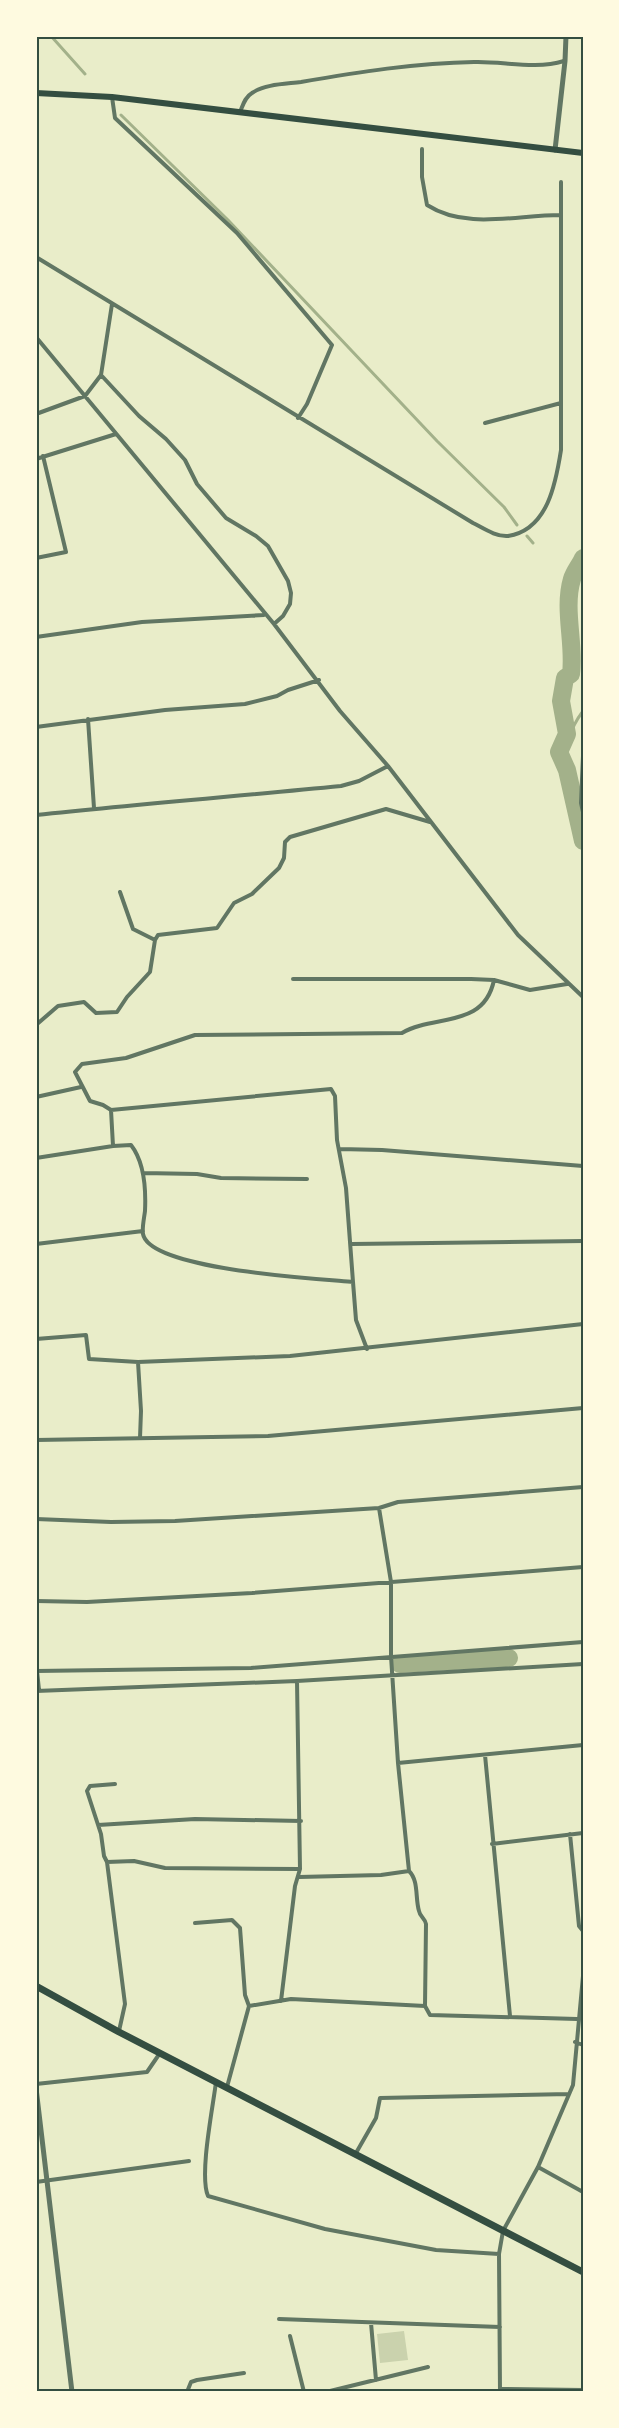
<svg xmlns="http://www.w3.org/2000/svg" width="619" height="2428" font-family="Roboto,sans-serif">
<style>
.green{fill:#cad2ad}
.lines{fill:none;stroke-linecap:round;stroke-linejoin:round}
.stream{stroke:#a3b18a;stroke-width:3}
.river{stroke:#a3b18a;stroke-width:18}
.minor{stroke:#617663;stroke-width:4}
.tertiary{stroke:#617663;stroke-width:5}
.secondary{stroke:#344e41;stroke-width:6}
.primary{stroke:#344e41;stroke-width:7}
.neatline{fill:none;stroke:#344e41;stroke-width:2}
</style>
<rect width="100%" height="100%" fill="#e9edc9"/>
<path class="green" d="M404 2331 408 2360 380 2363 377 2334Z"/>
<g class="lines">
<path class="stream" d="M51 36 85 74
M121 115 228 220 437 441 504 507 517 525
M527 536 533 543
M567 770C566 746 568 731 583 711"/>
<path class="river" d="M583 558C580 565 574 572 572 579 563 609 575 644 571 674L565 678 561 701 567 734 559 752 567 770 583 841
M400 1664 509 1658"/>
<path class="minor" d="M112 97 115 118 237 233 332 345 307 404 298 418
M240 112C243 105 245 97 252 93 265 84 286 84 301 82 358 72 416 63 474 62 504 61 534 70 564 61
M422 149V177L427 205C466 230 516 215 560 215
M36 257 473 523C483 528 496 537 508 536 548 530 556 482 561 450V182
M36 337 274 624 340 711 388 766 518 935 583 997
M101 375 139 416 166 439 185 460 197 484 226 518 256 536 268 546 288 581 291 593 290 604 283 616 274 624
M36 414 85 396 101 375 112 304
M485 423 561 403
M36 459 116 434
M36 558 66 552 43 456
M36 637 142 622 264 615
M88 719 94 808
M36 727 165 710 245 704 277 696 288 690 319 680
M583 756 581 803H583
M581 803 583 812
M36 815C137 804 239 796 341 786L359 781 388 766
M120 892 133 929 155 940
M293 979H471L494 980 530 990 567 984
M36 1025 58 1006 84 1002 96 1013 117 1012 127 997 150 972 155 940 158 935 217 928 234 903 252 894 279 868 284 858 285 842 290 837 386 809 430 822
M36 1097 81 1087
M113 1146 131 1145C145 1163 146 1190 145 1211 144 1219 142 1227 143 1234 150 1270 320 1279 353 1282L356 1320 367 1349
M340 1149 382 1150 583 1166
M36 1158 113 1146 111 1110
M143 1173 197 1174 221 1178 307 1179
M36 1244 143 1231
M352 1244 583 1241
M353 1282 346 1188 337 1140 335 1096 331 1089 111 1110 103 1105 90 1101 75 1072 82 1064 126 1058 195 1035 402 1033C434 1014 484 1029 494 980
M36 1339 86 1335 89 1359 138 1362 290 1356 583 1324
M138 1362 141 1411 140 1438
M36 1440 268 1436 583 1408
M36 1519 111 1522 175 1521 379 1508 398 1502 583 1487
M36 1601 87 1602 252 1593 583 1567
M36 1671 251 1668 583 1642
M37 1671 39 1690
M36 1691 297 1681 583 1664
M485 1755 510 2016
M398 1763 583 1745
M115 1784 90 1786 87 1791 101 1834 104 1856 107 1862 125 2004 119 2031
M98 1825 195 1819 301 1821
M570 1834 579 1926 583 1931
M492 1844 583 1833
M107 1862 134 1861 165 1868 300 1869
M409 1871C419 1881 415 1898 419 1911 420 1917 425 1918 426 1924L425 2006
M299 1877 381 1875 409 1871 398 1763 391 1656V1582L379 1508
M195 1923 232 1920 240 1928 245 1995 249 2006
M281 2001 295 1886 300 1869 297 1681
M575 2042 583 2045
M216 2082C213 2107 199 2175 208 2196L325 2229 436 2250 499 2254
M36 2084 147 2072 160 2053
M227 2087 249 2006 291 1999 425 2006 430 2015 577 2019
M356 2153 376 2118 380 2098 569 2094
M538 2167 583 2192
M36 2182 189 2161
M279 2319 500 2327
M371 2323 376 2380
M290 2336 304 2392
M500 2389 583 2390
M187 2392 191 2382 197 2380 244 2373
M326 2392 428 2367
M500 2392 499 2254 503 2231 538 2167 573 2085 583 1976"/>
<path class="tertiary" d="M555 150 565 61 566 36
M36 2088 72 2392"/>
<path class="secondary" d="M36 93 112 97 583 153"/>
<path class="primary" d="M36 1986 119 2032 583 2272"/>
</g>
<rect width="619" height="2428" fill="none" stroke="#fefae0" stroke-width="75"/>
<rect x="38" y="38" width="544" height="2352" class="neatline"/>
</svg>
